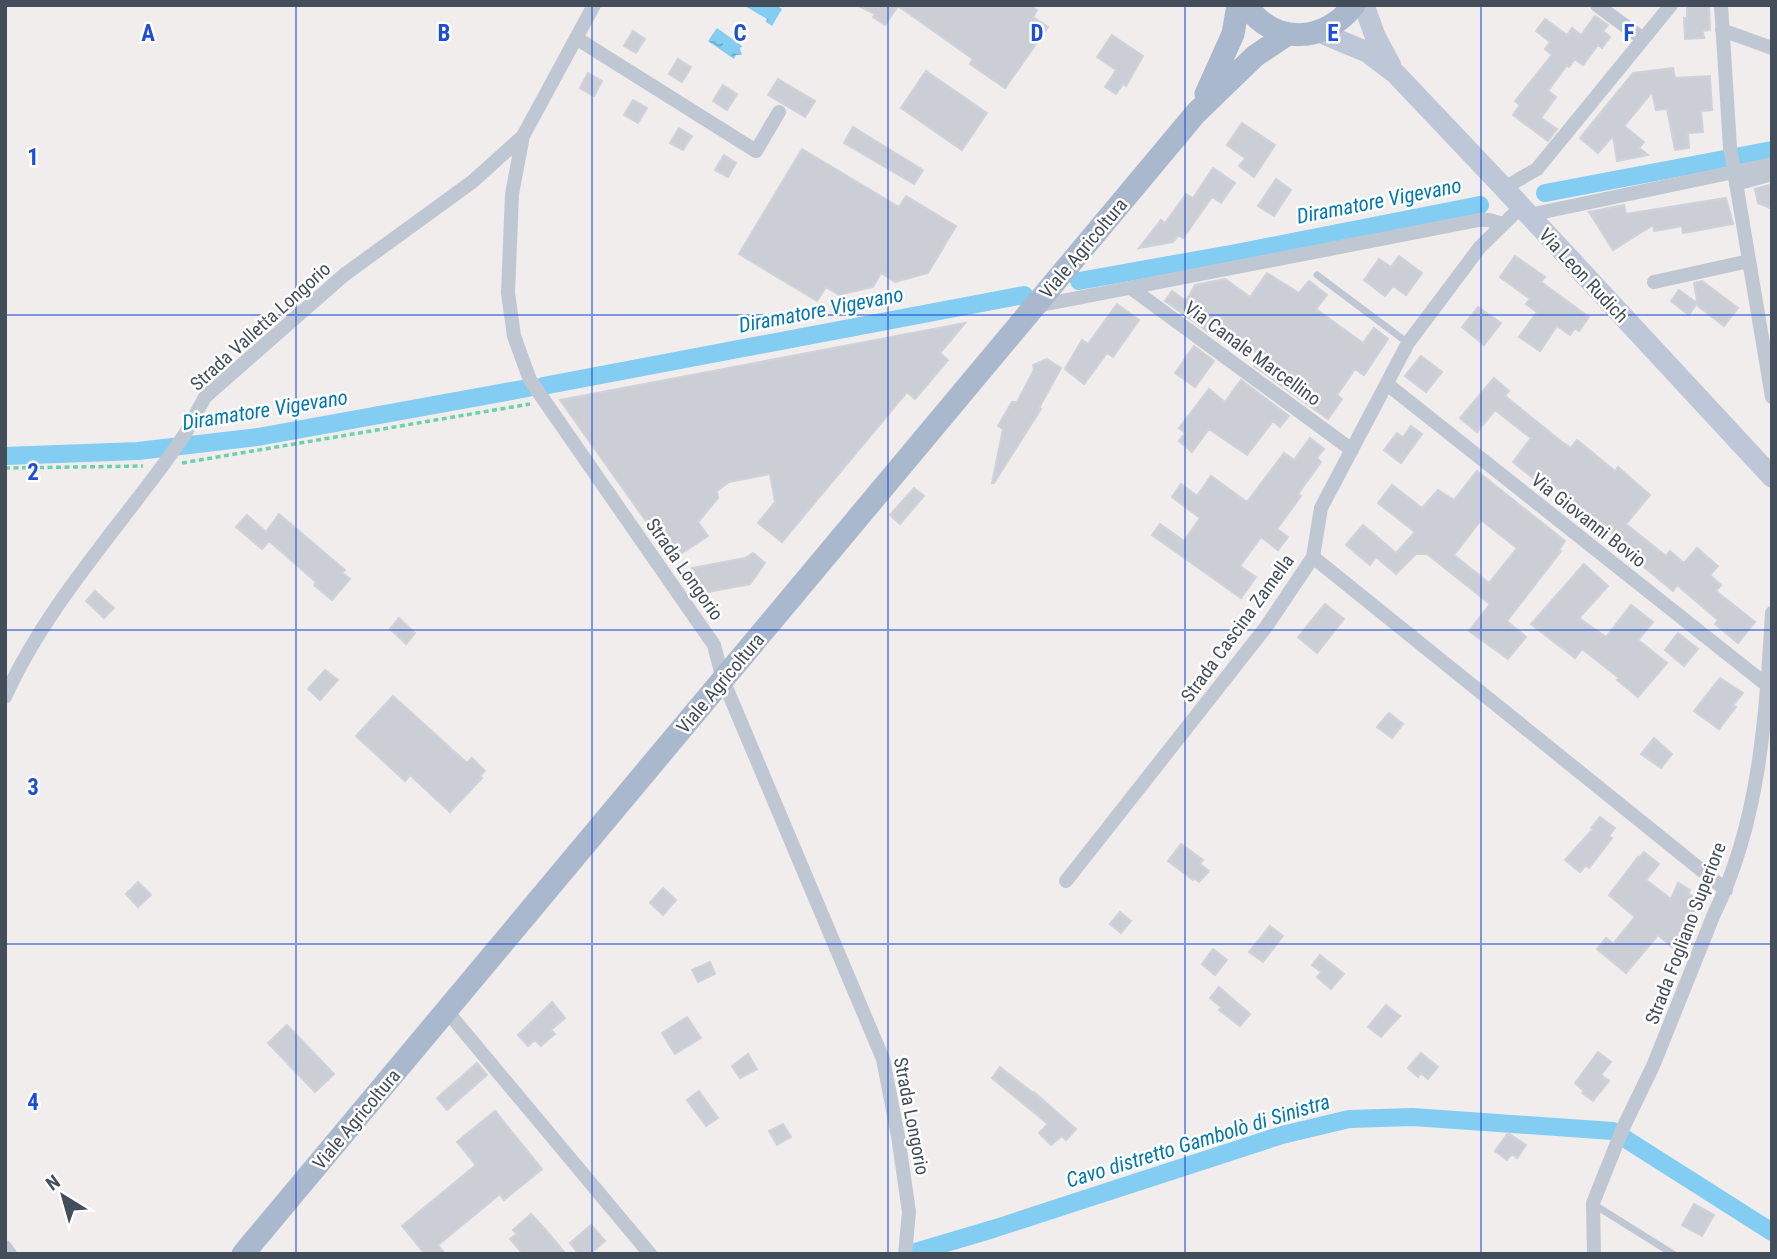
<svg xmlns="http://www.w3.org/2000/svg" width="1777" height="1259" font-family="'Roboto Condensed',sans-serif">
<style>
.water{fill:url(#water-ripples)}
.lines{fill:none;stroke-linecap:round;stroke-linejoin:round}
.canal{stroke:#82cdf1;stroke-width:18}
.building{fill:#cbced5;stroke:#d0d2d9;stroke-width:2;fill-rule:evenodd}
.path{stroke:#6dd1ab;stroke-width:3.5;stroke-dasharray:5 3.5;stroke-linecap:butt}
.lane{stroke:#bfc7d3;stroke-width:7}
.street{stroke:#bfc7d3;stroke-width:14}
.secondary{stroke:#bec7d7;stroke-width:21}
.primary{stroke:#aab8ce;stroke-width:23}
.grid{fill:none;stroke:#1d4ed8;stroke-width:2;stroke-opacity:0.55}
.labels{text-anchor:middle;stroke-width:5;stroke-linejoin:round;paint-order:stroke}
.street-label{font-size:19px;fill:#444e5b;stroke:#fff}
.water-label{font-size:21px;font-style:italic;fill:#0478ae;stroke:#fff}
.grid-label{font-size:23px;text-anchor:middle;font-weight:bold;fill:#1d4ed8;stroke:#fff;stroke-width:5;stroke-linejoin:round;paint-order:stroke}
</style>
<defs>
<pattern id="water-ripples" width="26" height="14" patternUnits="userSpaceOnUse" patternTransform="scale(1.75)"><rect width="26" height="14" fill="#82cdf1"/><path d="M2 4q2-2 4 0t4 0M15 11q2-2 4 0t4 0" fill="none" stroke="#6ca9c6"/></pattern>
</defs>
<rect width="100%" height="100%" fill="#f0edec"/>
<path class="water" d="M776 5 782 9 772 26 766 22 767 19 745 6Z
M717 28 742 46 740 49 742 55H736L734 59 708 41Z"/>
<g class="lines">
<path class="canal" d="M1545 193 1772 150
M1079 281 1236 253 1480 205
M543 386 1024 295
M5 456 138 451 258 437 528 388
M909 1254 993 1229 1282 1135 1349 1119 1413 1117 1613 1131 1772 1232"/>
</g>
<path class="building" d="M857 5H1030L1037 10 1033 17 1048 27 1005 88 970 64 973 59 898 6 885 25 873 17 875 14Z
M1687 5H1709L1710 30 1703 31 1704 38 1685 39 1684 18H1687Z
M1595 16 1608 25 1603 31 1610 37 1602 48 1598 45 1583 65 1575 59 1569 67 1567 65 1548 91 1556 97 1541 118 1557 129 1548 141 1513 115 1520 105 1515 101 1552 55 1545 49 1550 42 1536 31 1545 19 1567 35 1572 28 1581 35Z
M633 31 645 39 636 53 624 46Z
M1112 35 1143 56 1126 86 1123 84 1116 94 1105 87 1116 70 1097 57Z
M678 59 691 67 682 82 669 74Z
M1673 68 1675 78 1710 76 1712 110 1701 111 1703 132 1688 133 1689 148 1675 150 1667 109 1656 110 1652 92 1624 126 1644 142 1639 148 1648 155 1617 161 1613 136 1598 153 1580 138 1633 73Z
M926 71 987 113 962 150 901 108Z
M588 73 602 81 594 96 580 88Z
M778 79 815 101 805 117 768 95Z
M723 85 737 94 727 110 713 101Z
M633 100 647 108 638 123 624 115Z
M1242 123 1275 145 1254 177 1239 166 1245 158 1227 145Z
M853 127 923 170 914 184 844 143Z
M679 128 692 136 683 150 670 143Z
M802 149 899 207 906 196 956 226 928 273 895 282 881 273 873 287 839 295 826 287 817 301 739 254Z
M724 155 736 163 728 177 715 170Z
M1213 168 1235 183 1221 203 1212 197 1183 238 1179 235 1173 242 1139 248 1161 220 1165 223 1186 194 1193 198Z
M1276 179 1291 190 1274 216 1258 206Z
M1772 184V209L1758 203 1755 189Z
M1726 198 1733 224 1683 233 1682 226 1654 231 1653 225 1613 250 1589 212 1624 205 1626 214Z
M1399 256 1422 273 1406 295 1393 286 1385 296 1364 280 1379 259 1391 267Z
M1515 256 1545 277 1541 282 1589 317 1579 331 1575 328 1570 335 1557 326 1540 351 1519 337 1537 312 1526 304 1530 299 1500 277Z
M1267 273 1299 293 1309 281 1327 295 1316 309 1363 343 1374 328 1388 339 1364 375 1355 369 1337 395 1342 399 1328 419 1254 366 1261 356 1214 321 1207 331 1165 301 1172 291 1186 301 1195 285 1225 279 1250 297Z
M1702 281 1738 308 1724 326 1698 306 1694 283Z
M1679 290 1697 303 1689 315 1671 301Z
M1117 304 1139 320 1113 357 1107 353 1084 384 1065 369 1082 340 1088 344Z
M1478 307 1501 323 1484 345 1462 327Z
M965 323 940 353 948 360 915 399 907 392 782 542 758 523 775 502 770 474 729 482 717 491 718 498 698 522 708 536 673 559 560 400Z
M1194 346 1214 361 1195 387 1175 373Z
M1421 356 1442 372 1426 392 1405 376Z
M1047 359 1061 368 1039 408 1041 409 994 483H992L1003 429 998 426 1012 402H1017L1034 370 1033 365Z
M1494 378 1509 391 1505 396 1562 442 1571 448 1577 440 1615 471 1618 467 1650 495 1626 524 1666 556 1670 551 1684 563 1697 548 1718 566 1710 575 1721 585 1716 591 1755 622 1738 643 1715 624 1718 620 1677 585 1673 591 1616 544 1620 540 1538 472 1533 478 1513 462 1531 438 1495 410 1477 432 1460 418Z
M1241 380 1289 416 1280 427 1273 421 1247 455 1209 429 1192 452 1179 441 1185 433 1179 428 1209 389 1225 402Z
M1411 426 1422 434 1401 463 1384 450 1397 433 1403 437Z
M1310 438 1324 449 1317 458 1321 462 1298 494 1301 496 1277 529 1288 537 1278 550 1261 537 1240 566 1256 577 1241 598 1152 535 1160 524 1184 541 1200 518 1172 497 1181 484 1197 496 1211 476 1247 502 1284 453 1294 460Z
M1477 471 1565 541 1559 550 1561 551 1507 621 1526 637 1508 659 1469 631 1490 604 1427 554H1416L1396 574 1376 557 1370 565 1346 545 1363 525 1396 553 1415 532 1378 503 1392 485 1422 508 1438 490 1454 500ZM1481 520 1517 548 1489 583 1454 555Z
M914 488 924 496 900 524 890 515Z
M279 514 345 570 342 573 350 579 332 600 314 585 316 582 269 541 262 549 236 527 247 515 266 532Z
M753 553 765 563 750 584 698 594 688 584 692 568 745 558Z
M1584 564 1608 586 1579 618 1606 637 1631 605 1653 622 1638 640 1667 663 1638 697 1617 680 1619 678 1582 649 1575 658 1531 624Z
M95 591 114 608 104 618 86 601Z
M1325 604 1344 619 1317 653 1298 637Z
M399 618 415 633 406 644 390 629Z
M1678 633 1698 649 1684 666 1665 650Z
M325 670 338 680 320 700 308 689Z
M1720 678 1743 693 1733 705 1736 707 1719 729 1694 711Z
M393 696 467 763 472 758 485 771 480 776 482 778 450 812 410 775 405 781 356 736Z
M1389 713 1403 724 1392 738 1377 727Z
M1654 738 1672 754 1661 768 1641 754Z
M1600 817 1615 828 1609 836 1612 838 1589 868 1586 865 1580 872 1565 860 1593 829 1591 828Z
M1181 844 1203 860 1200 864 1209 871 1199 882 1194 878 1193 880 1168 861Z
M1644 852 1659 864 1646 880 1671 899 1678 883 1690 890 1688 894 1700 900 1688 928 1672 947 1658 935 1626 973 1597 949 1606 938 1613 944 1635 917 1609 895 1638 857 1639 858Z
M138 882 151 895 138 907 126 894Z
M663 888 676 900 663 915 650 903Z
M1120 912 1131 921 1121 933 1110 924Z
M1270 926 1283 936 1263 962 1249 952Z
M1213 949 1227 960 1215 975 1202 964Z
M1320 955 1344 974 1331 989 1317 977 1321 972 1312 965Z
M710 962 715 974 698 982 692 970Z
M1219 987 1250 1014 1240 1026 1219 1010 1221 1007 1210 998Z
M552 1002 565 1018 551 1030 555 1034 541 1046 535 1040 528 1046 518 1035Z
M1386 1005 1400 1016 1381 1037 1368 1027Z
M687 1017 701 1038 675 1054 662 1033Z
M287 1025 334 1074 315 1092 268 1043Z
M1598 1052 1611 1062 1601 1075 1609 1081 1593 1101 1582 1093 1584 1091 1575 1083Z
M1421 1053 1438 1067 1428 1079 1421 1073 1418 1077 1408 1068Z
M748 1054 757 1069 740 1078 732 1066Z
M477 1063 487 1075 447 1110 437 1098Z
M1000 1067 1033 1093 1034 1092 1076 1129 1066 1140 1062 1136 1051 1145 1039 1133 1048 1124 992 1078Z
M699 1091 718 1118 706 1126 687 1100Z
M495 1111 542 1169 504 1200 500 1194 438 1245 445 1254H425L402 1226 476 1165 457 1142Z
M783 1124 791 1137 777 1145 769 1131Z
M1508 1133 1526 1145 1517 1158 1512 1154 1507 1160 1495 1151Z
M1694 1204 1714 1215 1702 1236 1682 1225Z
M531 1214 544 1228 566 1254H523L510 1239 517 1234 513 1230Z
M591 1225 605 1241 590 1254H579L570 1243Z"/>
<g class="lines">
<path class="path" d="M182 463 530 404
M5 468 143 466"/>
<path class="lane" d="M1317 275 1408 343
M1593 1204 1673 1254"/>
<path class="street" d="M594 5 523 136 512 194 508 293 514 336 530 380 714 645 723 680 883 1059 898 1136 909 1212 905 1254
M1597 5 1643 39
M1721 5 1730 147 1772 397
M1722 30 1772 48
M576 38 756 151 779 112
M1736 184 1772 174
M1504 188 1537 169 1671 5
M1529 215 1772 164
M1654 282 1749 261
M1131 288 1352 450
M1036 306 1479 220H1489L1503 224
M1387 384 1768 686
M1313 557 1726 890
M5 697C44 610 113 534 169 457L185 434 205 397 344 275 472 182 522 137
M1066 881 1266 627 1313 557 1321 508 1408 343 1480 247 1521 207
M446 1010 650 1254
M5 1247 10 1254
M1594 1254 1593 1203 1623 1128 1653 1066 1714 914C1760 822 1766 714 1772 613"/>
<path class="secondary" d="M1364 5 1375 36 1391 66
M1319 32 1367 52 1396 74 1504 188 1772 477"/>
<path class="primary" d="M1246 5C1275 46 1324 43 1354 5
M1206 94 1233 34 1238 5
M243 1254 1196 113 1255 56 1288 34"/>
</g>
<path class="grid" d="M296 5V1254M592 5V1254M888 5V1254M1185 5V1254M1481 5V1254M5 315H1772M5 630H1772M5 944H1772"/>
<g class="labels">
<g class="street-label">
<text transform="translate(1083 248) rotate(-50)" y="7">Viale Agricoltura</text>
<text transform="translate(1584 275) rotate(47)" y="7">Via Leon Rudich</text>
<text transform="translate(260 326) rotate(-42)" y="7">Strada Valletta Longorio</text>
<text transform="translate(1253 353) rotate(36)" y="7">Via Canale Marcellino</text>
<text transform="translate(1589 520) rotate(38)" y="7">Via Giovanni Bovio</text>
<text transform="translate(685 569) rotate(55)" y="7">Strada Longorio</text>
<text transform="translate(1237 628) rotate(-54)" y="7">Strada Cascina Zamella</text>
<text transform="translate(720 683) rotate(-50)" y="7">Viale Agricoltura</text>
<text transform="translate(1685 933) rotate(-69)" y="7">Strada Fogliano Superiore</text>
<text transform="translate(912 1116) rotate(79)" y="7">Strada Longorio</text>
<text transform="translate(356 1119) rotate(-50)" y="7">Viale Agricoltura</text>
</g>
<g class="water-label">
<text transform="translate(1379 201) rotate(-11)" y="7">Diramatore Vigevano</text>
<text transform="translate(821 310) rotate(-11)" y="7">Diramatore Vigevano</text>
<text transform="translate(265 410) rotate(-9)" y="7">Diramatore Vigevano</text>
<text transform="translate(1198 1141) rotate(-17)" y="7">Cavo distretto Gambolò di Sinistra</text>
</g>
</g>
<g class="grid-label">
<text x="148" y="41">A</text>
<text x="444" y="41">B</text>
<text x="740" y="41">C</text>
<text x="1037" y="41">D</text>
<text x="1333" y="41">E</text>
<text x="1629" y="41">F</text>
<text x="33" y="165">1</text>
<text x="33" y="480">2</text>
<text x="33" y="795">3</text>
<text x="33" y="1110">4</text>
</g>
<rect width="1777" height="1259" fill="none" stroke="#444e5b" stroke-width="14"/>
<g transform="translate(63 1196) rotate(323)" stroke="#ffffff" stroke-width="5" paint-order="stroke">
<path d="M0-5L12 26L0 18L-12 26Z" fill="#444e5b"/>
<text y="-10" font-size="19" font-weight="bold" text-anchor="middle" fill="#444e5b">N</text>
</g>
</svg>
